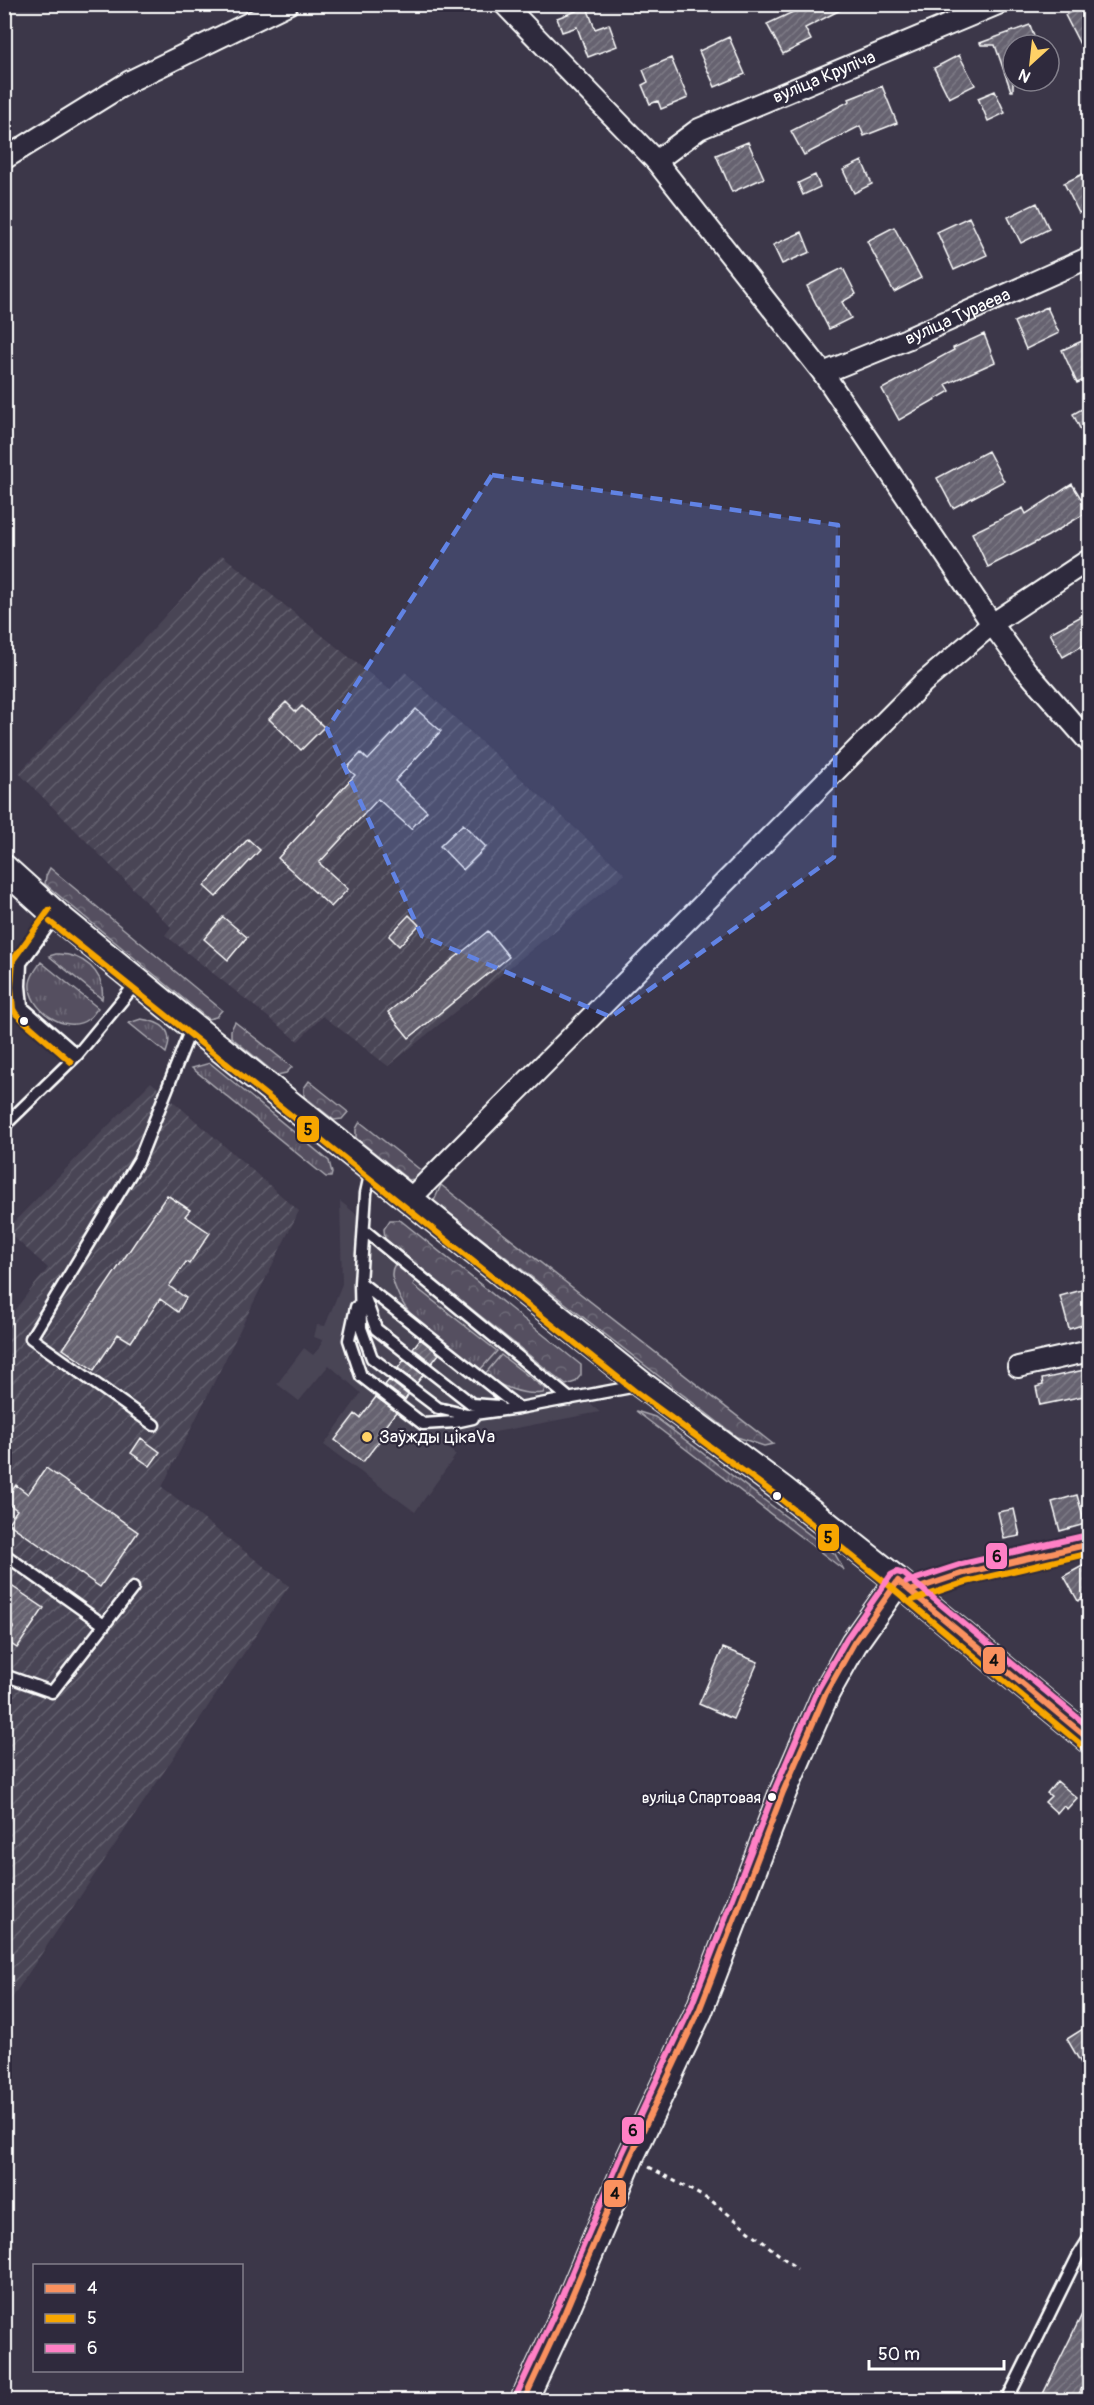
<svg xmlns="http://www.w3.org/2000/svg" width="1094" height="2405" font-family="Pangolin,sans-serif">
<style>
.built{fill:#494455}
.industrial{fill:url(#industrial-furrows)}
.grass{fill:url(#grass-tufts);stroke:#aaa8b0;stroke-width:1.5}
.forest{fill:url(#forest-crowns);stroke:#aaa8b0;stroke-width:1.5}
.building{fill:url(#building-hatch);stroke:#fff;stroke-width:1.5}
.lines{fill:none;stroke-linecap:round;stroke-linejoin:round}
.service-casing{stroke:#fff;stroke-width:15}
.minor-casing{stroke:#fff;stroke-width:24}
.tertiary-casing{stroke:#fff;stroke-width:30}
.path{stroke:#fff;stroke-width:3;stroke-dasharray:4.5 4.5;stroke-linecap:butt}
.service{stroke:#2f2a3d;stroke-width:10}
.minor{stroke:#2f2a3d;stroke-width:20}
.tertiary{stroke:#2f2a3d;stroke-width:26}
.bus-1-casing{stroke:#2f2a3d;stroke-width:10}
.bus-2-casing{stroke:#2f2a3d;stroke-width:10}
.bus-3-casing{stroke:#2f2a3d;stroke-width:10}
.bus-1{stroke:#fa915f;stroke-width:6}
.bus-2{stroke:#f7a600;stroke-width:6}
.bus-3{stroke:#ff80c5;stroke-width:6}
.marked{fill:#6183e4;fill-opacity:0.2;stroke:#6183e4;stroke-width:4.5;stroke-dasharray:12 8;stroke-linejoin:round}
.bus-dot{fill:#fff;stroke:#2f2a3d;stroke-width:2}
.poi-dot{fill:#ffd166;stroke:#2f2a3d;stroke-width:2}
.labels{text-anchor:middle;stroke-width:4.5;stroke-linejoin:round;paint-order:stroke}
.bus-label{font-size:16px;fill:#fff;stroke:#2f2a3d;text-anchor:end}
.street-label{font-size:18px;fill:#fff;stroke:#2f2a3d}
.poi-label{font-size:18px;fill:#fff;stroke:#2f2a3d;text-anchor:start}
.line-badge{stroke:#2f2a3d;stroke-width:2}
.pale-badge-label{font-size:16px;text-anchor:middle;font-weight:bold;fill:#111}
</style>
<defs>
<pattern id="industrial-furrows" width="10" height="10" patternUnits="userSpaceOnUse" patternTransform="scale(1.5)"><rect width="10" height="10" fill="#494455"/><path d="M-1 1l2-2M0 10L10 0M9 11l2-2" fill="none" stroke="#64606e"/></pattern>
<pattern id="grass-tufts" width="24" height="20" patternUnits="userSpaceOnUse" patternTransform="scale(1.5)"><rect width="24" height="20" fill="#555060"/><path d="M3 7l-1-3M5 7V3M7 7l1-3M15 17l-1-3M17 17v-4M19 17l1-3" fill="none" stroke="#6e6a78"/></pattern>
<pattern id="forest-crowns" width="20" height="18" patternUnits="userSpaceOnUse" patternTransform="scale(1.5)"><rect width="20" height="18" fill="#555060"/><path d="M2 6a3 3 0 1 1 6 0M12 15a3 3 0 1 1 6 0" fill="none" stroke="#6e6a78"/></pattern>
<pattern id="building-hatch" width="6" height="6" patternUnits="userSpaceOnUse" patternTransform="scale(1.5)"><rect width="6" height="6" fill="#666270"/><path d="M-1 1l2-2M0 6l6-6M5 7l2-2" fill="none" stroke="#7d7a85"/></pattern>
</defs>
<rect width="100%" height="100%" fill="#3c3749"/>
<filter id="ink" filterUnits="userSpaceOnUse"><feTurbulence type="fractalNoise" baseFrequency=".0167" numOctaves="2"/><feDisplacementMap in="SourceGraphic" scale="12" xChannelSelector="R" yChannelSelector="G"/><feConvolveMatrix kernelMatrix="1 2 1 2 8 2 1 2 1" color-interpolation-filters="sRGB"/></filter>
<g filter="url(#ink)">
<path class="built" d="M340 1201 600 1412 448 1441 445 1446 456 1455 415 1512 324 1445 361 1393 329 1365 299 1401 277 1384 304 1348 313 1355 321 1346 322 1340 314 1337 317 1325 325 1326 342 1284Z"/>
<path class="industrial" d="M222 555 390 690 405 672 625 874 388 1066 323 1016 298 1041 165 935 171 927 19 773Z
M151 1082 299 1211 162 1487 289 1586 5 2008V1322L48 1268 6 1230Z"/>
<path class="grass" d="M56 954C82 953 106 972 102 999L49 956Z
M41 962 98 1008C95 1011 92 1017 88 1019 66 1036 27 1008 30 983 31 975 37 968 41 962Z
M141 1019C162 1022 175 1030 166 1053L129 1023Z
M210 1063 329 1161 332 1173 331 1177H326L192 1068Z
M395 1264 415 1281 413 1285 497 1351 479 1371C449 1347 408 1325 395 1287 392 1278 390 1272 395 1264Z
M501 1355 545 1389 543 1393C523 1396 500 1386 484 1375Z
M636 1411 655 1417 835 1554 844 1570Z"/>
<path class="forest" d="M50 868 222 1010 216 1017 208 1019 45 884 46 876Z
M235 1022 292 1067 286 1073 277 1075 231 1037V1030Z
M309 1081 348 1112 342 1119 334 1120 304 1096V1088Z
M360 1122 423 1172 416 1179 409 1180 356 1138V1129Z
M441 1185 773 1444 764 1446 737 1437 434 1201Z
M390 1220H400L581 1365V1375L575 1382 566 1385 385 1239 384 1229Z"/>
<path class="building" d="M810 4H852L805 28 811 40 783 54 767 24Z
M1085 4H1089V62L1065 15Z
M587 7 595 29 609 24 617 46 588 57 577 27 562 32 557 18Z
M1030 25 1037 45H1013V91H1011L995 45H981L980 43Z
M729 37 745 74 715 87 699 51Z
M959 55 975 85 949 98 934 68Z
M671 58 688 98 661 109 658 101 650 104 642 85 648 82 643 70Z
M882 86 897 123 864 136 860 126 804 155 791 131 850 101 849 99Z
M995 91 1005 113 988 121 978 98Z
M748 142 764 178 732 192 716 155Z
M862 161 872 184 854 193 843 170Z
M1089 171V208L1079 213 1064 183Z
M815 175 820 187 803 195 798 183Z
M1037 203 1049 229 1021 243 1008 217Z
M969 217 987 255 954 270 937 232Z
M894 227 921 278 894 292 867 241Z
M802 232 810 252 782 264 773 245Z
M843 268 856 294 842 302 851 318 829 329 807 286Z
M1047 307 1059 333 1026 349 1014 322Z
M984 334 995 362 946 384 950 391 899 420 882 389 954 350 953 348Z
M1089 338V378L1077 383 1062 350Z
M1089 405V447L1073 414Z
M988 451 1004 481 953 508 937 478Z
M1072 484 1089 511 1048 536 988 567 972 533 1023 508 1026 514Z
M1089 612V642L1063 657 1050 633Z
M286 702 296 712 302 706 324 727 301 750 269 719Z
M416 709 441 731 395 781 427 811 411 829 378 799 319 863 348 889 331 907 278 858 355 775 347 768 361 753 368 760Z
M463 824 486 847 463 870 440 846Z
M248 839 260 850 216 897 204 886Z
M409 915 419 925 399 946 389 936Z
M223 917 247 937 228 960 204 939Z
M488 931 509 957 409 1038 388 1012Z
M167 1195 190 1210 185 1216 210 1233 189 1264 186 1262 169 1286 186 1298 178 1312 160 1299 131 1342 118 1334 94 1370 63 1349Z
M1089 1288V1323L1069 1329 1060 1296Z
M420 1339 439 1354 432 1363 413 1348Z
M404 1360 423 1375 417 1383 398 1368Z
M1089 1369V1395L1040 1405 1036 1387 1043 1385 1042 1379Z
M389 1380 408 1395 405 1400 385 1385Z
M376 1397 396 1412 380 1433 383 1436 363 1462 335 1440 355 1414 360 1418Z
M141 1438 160 1452 150 1466 131 1453Z
M46 1468 138 1532 100 1587 8 1523 17 1510 4 1501 16 1485 28 1494Z
M1077 1495 1085 1524 1060 1531 1052 1502Z
M1014 1509 1020 1536 1004 1539 998 1512Z
M1084 1565 1089 1574V1594L1078 1601 1064 1576Z
M4 1581 44 1608 17 1648 5 1640 14 1627 4 1621Z
M723 1648 758 1662 733 1719 699 1704Z
M1057 1781 1077 1798 1067 1809 1063 1806 1057 1813 1045 1802 1051 1796 1047 1793Z
M1089 2025V2077L1067 2039Z
M1089 2300V2373L1076 2400H1040Z"/>
<g class="lines">
<g class="service-casing">
<path id="service" d="M56 915 21 963 20 986 22 1007 77 1055
M4 1126 77 1055 138 981
M371 1170 366 1193 360 1283 361 1328 372 1358 438 1408 467 1415 519 1408 637 1386
M364 1230 570 1399
M361 1283 519 1408
M363 1292 376 1329 472 1404 499 1406
M356 1307 349 1340 361 1376 423 1424 455 1422 473 1418
M154 1425 31 1338 139 1160 192 1026
M4 1554 104 1625
M4 1675 52 1692 133 1588
M1007 2400 1078 2256 1090 2237"/>
</g>
<g class="minor-casing">
<g id="minor">
<path d="M504 4 656 161 823 373 992 624 1025 669 1090 743"/>
<path d="M4 159 130 81 288 4"/>
<path id="s1" d="M656 161 699 129 998 4"/>
<path id="s2" d="M823 373 907 339 1090 257"/>
<path d="M410 1199 923 683 992 624 1090 559"/>
<path d="M1018 1367 1090 1351"/>
<path d="M910 1591 964 1573 1090 1544"/>
</g>
</g>
<g class="tertiary-casing">
<path id="tertiary" d="M4 868 56 915 192 1026 642 1385 782 1489 898 1581 1090 1740
M524 2400 565 2312 630 2158 699 2011 783 1792 826 1693 854 1643 898 1581"/>
</g>
<path class="path" d="M649 2167 713 2202 797 2269"/>
<use href="#service" class="service"/>
<use href="#minor" class="minor"/>
<use href="#tertiary" class="tertiary"/>
<g class="bus-1-casing">
<path id="bus-1" d="M898 1581 1090 1740
M910 1591 964 1573 1090 1544
M524 2400 565 2312 630 2158 699 2011 783 1792 826 1693 854 1643 898 1581"/>
</g>
<g class="bus-2-casing">
<path id="bus-2" d="M49 910 13 960 11 987 13 1009 16 1014 71 1062
M50 922 636 1392 777 1496 892 1588 1084 1747
M913 1600 966 1582 1090 1553"/>
</g>
<g class="bus-3-casing">
<path id="bus-3" d="M907 1582 962 1564 1088 1535
M516 2396 557 2308 622 2154 691 2007 775 1789 818 1689 847 1638 891 1575 897 1572 904 1574 1090 1728"/>
</g>
<use href="#bus-1" class="bus-1"/>
<use href="#bus-2" class="bus-2"/>
<use href="#bus-3" class="bus-3"/>
</g>
</g>
<path class="marked" d="M492 475 838 525 834 857 611 1017 422 936 327 729Z"/>
<g class="bus-dot">
<circle cx="24" cy="1021" r="5"/>
<circle cx="777" cy="1496" r="5"/>
<circle cx="772" cy="1797" r="5"/>
</g>
<circle class="poi-dot" cx="367" cy="1437" r="6"/>
<g class="labels">
<g class="bus-label">
<text x="761" y="1803">вуліца Спартовая</text>
</g>
<g class="street-label">
<text dy="6" stroke="none"><textPath href="#s1" startOffset="189">вуліца Крупіча</textPath></text>
<text dy="6" stroke="none"><textPath href="#s2" startOffset="146">вуліца Тураева</textPath></text>
</g>
<g class="poi-label">
<text x="379" y="1443">Заўжды цікаVа</text>
</g>
</g>
<g class="line-badge">
<rect x="296" y="1115" width="24" height="28" rx="6" fill="#f7a600"/>
<rect x="817" y="1523" width="23" height="29" rx="6" fill="#f7a600"/>
<rect x="985" y="1542" width="23" height="28" rx="6" fill="#ff80c5"/>
<rect x="982" y="1646" width="24" height="29" rx="6" fill="#fa915f"/>
<rect x="621" y="2116" width="24" height="29" rx="6" fill="#ff80c5"/>
<rect x="603" y="2179" width="24" height="29" rx="6" fill="#fa915f"/>
</g>
<g class="pale-badge-label">
<text x="308" y="1135">5</text>
<text x="828" y="1543">5</text>
<text x="997" y="1562">6</text>
<text x="994" y="1666">4</text>
<text x="633" y="2136">6</text>
<text x="615" y="2199">4</text>
</g>
<rect width="1094" height="2405" fill="none" stroke="#2f2a3d" stroke-width="24"/>
<rect x="12" y="12" width="1070" height="2381" fill="none" stroke="#fff" stroke-width="2" filter="url(#ink)"/>
<rect x="33" y="2264" width="210" height="108" fill="#2f2a3d" stroke="#827f8b" stroke-width="1.5"/>
<rect x="45" y="2284" width="30" height="9" fill="#fa915f" stroke="#827f8b" stroke-width="1.5"/>
<text x="87" y="2294" font-size="18" fill="#ffffff">4</text>
<rect x="45" y="2314" width="30" height="9" fill="#f7a600" stroke="#827f8b" stroke-width="1.5"/>
<text x="87" y="2324" font-size="18" fill="#ffffff">5</text>
<rect x="45" y="2344" width="30" height="9" fill="#ff80c5" stroke="#827f8b" stroke-width="1.5"/>
<text x="87" y="2354" font-size="18" fill="#ffffff">6</text>
<g transform="translate(1031 63) rotate(207)"><circle r="28" fill="#2f2a3d" stroke="#827f8b" stroke-width="1.5"/>
<path d="M0-4.5L10 22L0 15L-10 22Z" fill="#ffd166"/>
<text y="-9" font-size="16" font-weight="bold" text-anchor="middle" fill="#ffffff">N</text>
</g>
<path d="M869 2360v9h135v-9" fill="none" stroke="#ffffff" stroke-width="3"/>
<text x="878" y="2360" font-size="18" fill="#ffffff" stroke="#2f2a3d" stroke-width="4.5" paint-order="stroke">50 m</text>
</svg>
